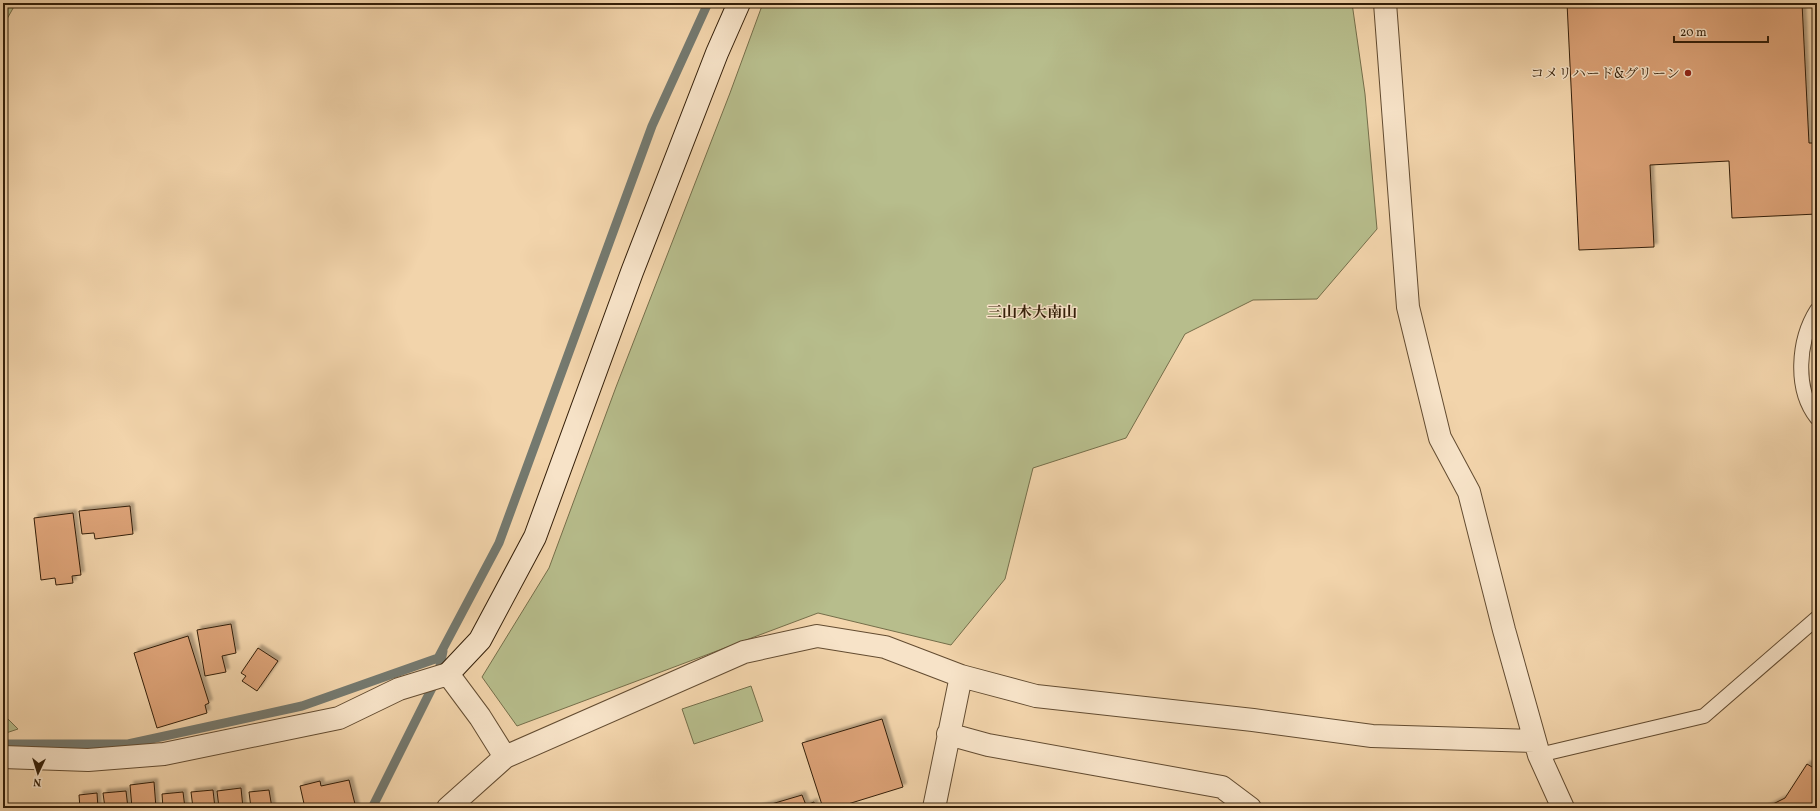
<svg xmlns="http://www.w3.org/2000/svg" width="1820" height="811" font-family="Vollkorn,'Noto Serif JP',serif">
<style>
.green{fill:#b7bd8c;stroke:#756e4a}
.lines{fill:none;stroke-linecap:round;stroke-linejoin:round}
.stream{stroke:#74796f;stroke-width:9}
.building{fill:#dda378;stroke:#331e08;filter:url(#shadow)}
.lane-casing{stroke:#634c31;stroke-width:16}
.street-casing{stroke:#634c31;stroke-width:24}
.secondary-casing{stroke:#331e08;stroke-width:24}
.lane{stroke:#f7e3c8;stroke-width:14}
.street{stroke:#f7e3c8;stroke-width:22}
.secondary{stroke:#f7e3c8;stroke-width:22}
.poi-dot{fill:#8f2418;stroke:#f7e3c8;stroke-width:1.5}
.labels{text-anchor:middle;stroke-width:3;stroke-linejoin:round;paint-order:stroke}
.poi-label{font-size:14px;fill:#331e08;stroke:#f7e3c8;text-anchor:end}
.neighbourhood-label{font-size:15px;font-weight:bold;fill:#331e08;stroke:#f7e3c8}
</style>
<defs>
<filter id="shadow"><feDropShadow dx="3.5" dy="-3.5" stdDeviation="1" flood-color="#0004"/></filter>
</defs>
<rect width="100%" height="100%" fill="#f2d4ab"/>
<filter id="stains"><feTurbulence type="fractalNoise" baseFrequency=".005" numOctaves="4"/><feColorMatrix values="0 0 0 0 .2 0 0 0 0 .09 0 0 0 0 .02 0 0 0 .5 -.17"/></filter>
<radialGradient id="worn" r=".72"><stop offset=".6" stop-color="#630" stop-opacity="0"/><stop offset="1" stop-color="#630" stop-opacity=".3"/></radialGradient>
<path class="green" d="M3 3H16L3 26Z
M763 3H1352L1365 94 1377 229 1317 299 1253 300 1185 334 1126 438 1033 468 1005 579 951 645 818 613 517 726 482 677 549 568 616 387 730 93Z
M751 686 763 721 694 744 682 709Z
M3 714 18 729 3 734Z"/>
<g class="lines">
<path class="stream" d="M3 744H128L302 706 438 658 499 543 652 126 708 3
M372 808 438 676 443 651"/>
</g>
<path class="building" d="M1567 3H1802L1809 143H1817V214L1732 218 1729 161 1650 165 1654 247 1579 250Z
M130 506 133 534 95 539 94 533 82 534 79 511Z
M73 513 81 575 72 576 73 583 56 585 55 578 41 580 34 518Z
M231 624 236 653 222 656 226 672 205 676 197 630Z
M188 636 209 703 205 705 207 713 157 728 134 653Z
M258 648 278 661 257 691 242 681 246 676 241 673Z
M882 719 903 787 835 808H823L802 743Z
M1807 764 1817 770V808H1765L1785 798Z
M349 780 356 808H305L300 786 320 781 321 786Z
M154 782 156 808H132L130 785Z
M241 788 243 808H219L217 791Z
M213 790 215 808H193L191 792Z
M269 790 272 808H251L249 792Z
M126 791 128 808H105L103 793Z
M183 792 185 808H163L162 794Z
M97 793 98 808H80L79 795Z
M802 795 806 805 814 802 815 808H758Z"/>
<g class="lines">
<g class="lane-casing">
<path id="lane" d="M1817 310C1798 340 1794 389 1817 418
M1539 755 1704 716 1817 618"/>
</g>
<g class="street-casing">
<path id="street" d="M1385 3 1408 307 1440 438 1469 492 1504 630 1539 755 1563 808
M961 676 1036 696 1253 720 1372 736 1535 741
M948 734 988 745 1222 787 1250 808
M3 757 88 760 164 754 339 718 399 689 448 674 480 717 505 757
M448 808 505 757 744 652 817 636 885 647 961 676 934 808"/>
</g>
<g class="secondary-casing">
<path id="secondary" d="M448 674 480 640 535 537 632 272 717 53 739 3"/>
</g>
<use href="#lane" class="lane"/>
<use href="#street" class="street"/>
<use href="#secondary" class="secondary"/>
</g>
<circle class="poi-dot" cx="1688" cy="73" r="4"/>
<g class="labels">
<g class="poi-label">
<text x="1680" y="78">コメリハード&amp;グリーン</text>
</g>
<g class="neighbourhood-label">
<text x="1032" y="317">三山木大南山</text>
</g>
</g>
<rect width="1820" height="811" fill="none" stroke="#f2d4ab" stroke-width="16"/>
<rect x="4" y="4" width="1812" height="803" fill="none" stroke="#331e08" stroke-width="2"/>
<rect x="8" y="8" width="1804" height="795" fill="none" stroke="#331e08"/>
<g transform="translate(38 773) rotate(184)" stroke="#f7e3c8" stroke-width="3" paint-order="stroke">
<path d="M0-3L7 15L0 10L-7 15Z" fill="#331e08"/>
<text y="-6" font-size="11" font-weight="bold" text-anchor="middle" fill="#331e08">N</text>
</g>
<path d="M1674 36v6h94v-6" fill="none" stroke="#331e08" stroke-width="2"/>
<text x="1680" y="36" font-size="12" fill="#331e08" stroke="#f7e3c8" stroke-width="3" paint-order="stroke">20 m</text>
<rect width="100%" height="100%" filter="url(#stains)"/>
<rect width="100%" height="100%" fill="url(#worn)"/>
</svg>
